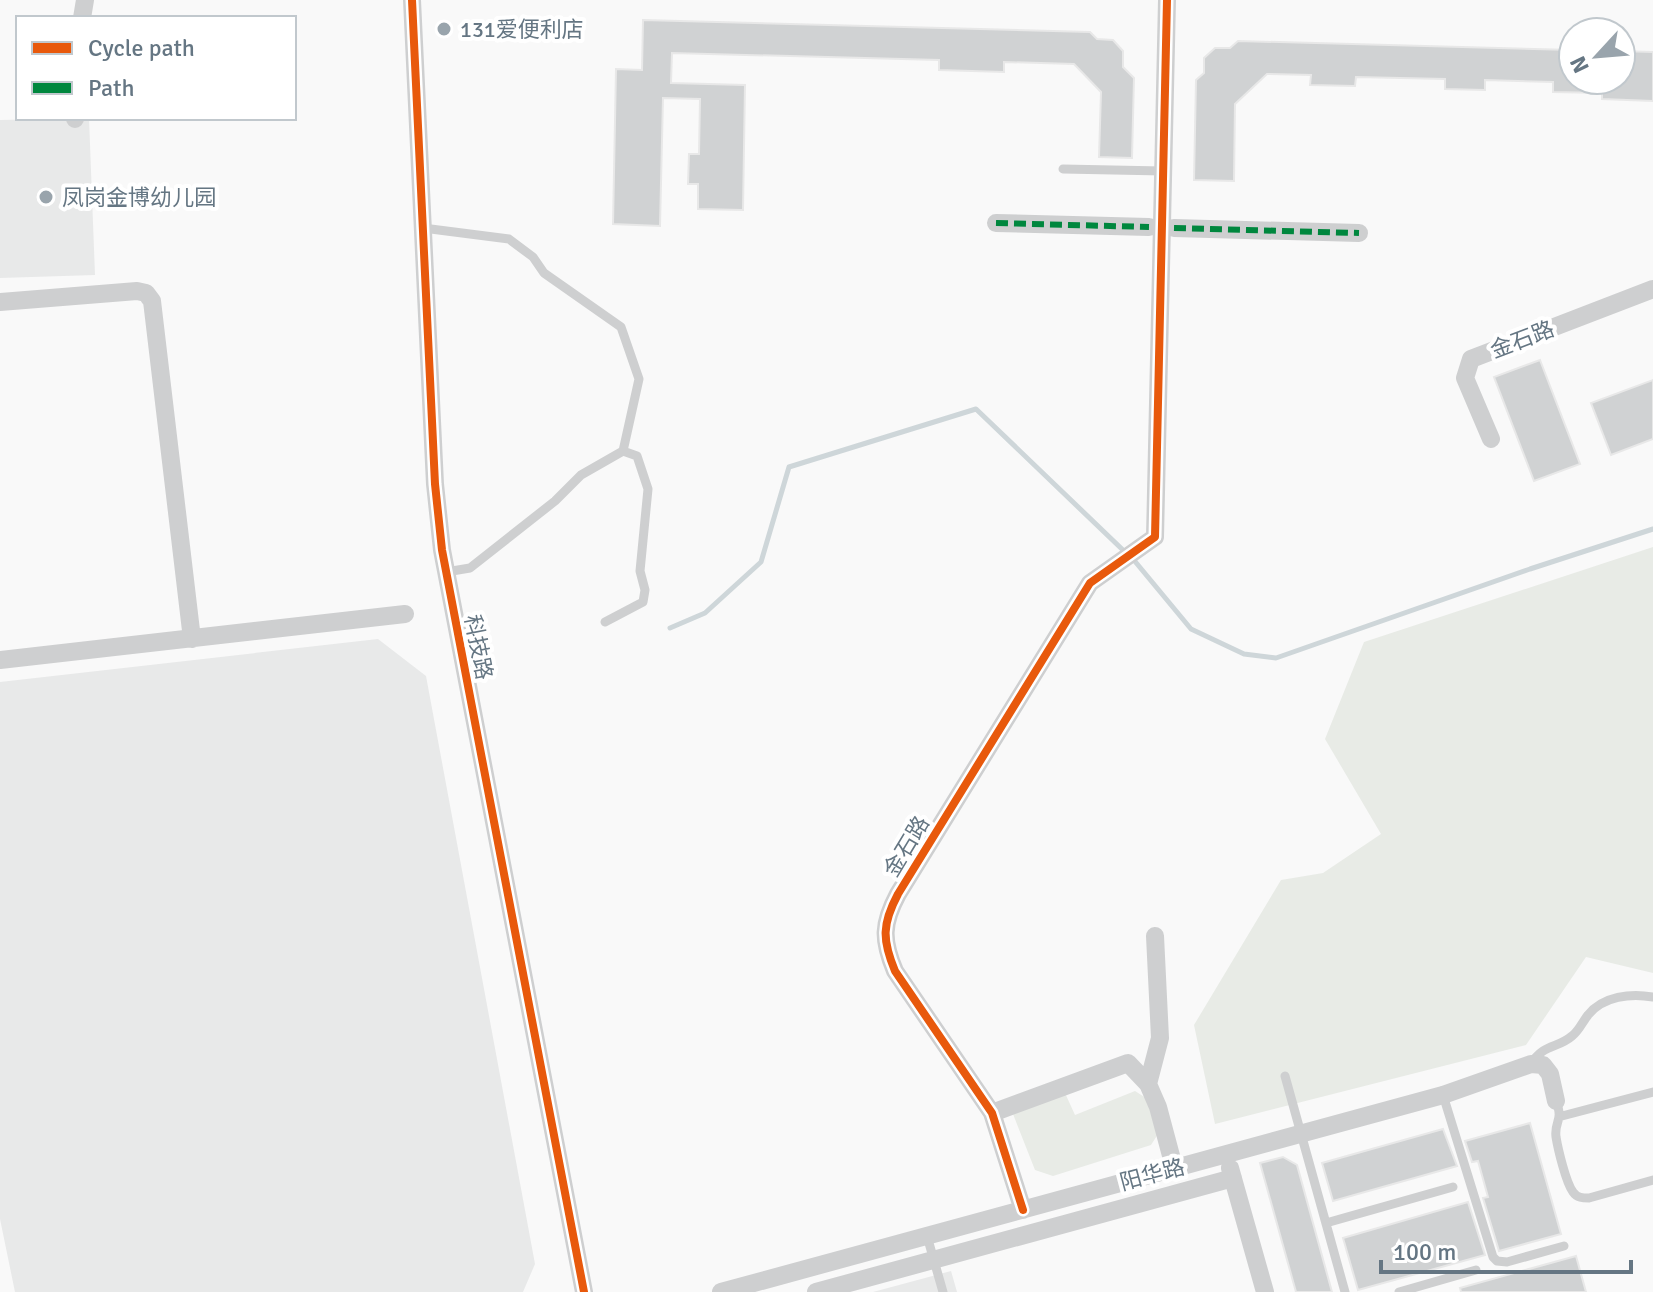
<svg xmlns="http://www.w3.org/2000/svg" width="1653" height="1292" font-family="Signika,'Noto Sans SC',sans-serif">
<style>
.built{fill:#e8e9e9}
.green{fill:#e8ebe6}
.lines{fill:none;stroke-linecap:round;stroke-linejoin:round}
.stream{stroke:#ced6d9;stroke-width:5}
.building{fill:#d0d2d3;stroke:#e8e8e8;stroke-width:2}
.lane{stroke:#cecfd0;stroke-width:9}
.street{stroke:#cecfd0;stroke-width:18}
.quiet{stroke:#00873e;stroke-width:6;stroke-dasharray:12 6;stroke-linecap:butt}
.cycleway-casing{stroke:#fff;stroke-width:13}
.cycleway{stroke:#e8590c;stroke-width:8}
.poi-dot{fill:#99a4ac;stroke:#fff;stroke-width:3}
.labels{text-anchor:middle;stroke-width:8;stroke-linejoin:round;paint-order:stroke}
.poi-label{font-size:22px;fill:#657683;stroke:#fff;text-anchor:start}
.street-label{font-size:22px;fill:#657683;stroke:#fff}
</style>
<rect width="100%" height="100%" fill="#f9f9f9"/>
<path class="built" d="M89 118 95 275 0 278V120Z
M378 639 426 676 535 1264 523 1292H15L0 1219V682Z
M951 1271 957 1292H873Z"/>
<path class="green" d="M1653 547V973L1586 957 1526 1045 1215 1124 1194 1025 1281 880 1323 873 1381 834 1325 739 1364 642Z
M1135 1091 1146 1098 1158 1134 1151 1145 1053 1176 1035 1170 1013 1114 1065 1093 1075 1115Z"/>
<g class="lines">
<path class="stream" d="M1133 559 1191 629 1244 654 1276 658 1530 569 1653 529
M670 628 705 613 761 562 789 467 976 409 1125 552"/>
</g>
<path class="building" d="M643 20 1090 32 1097 39 1113 40 1123 51V67L1134 78 1132 158 1099 157 1101 92 1074 64 1004 62V72L939 70V60L672 53 671 83 745 85 743 210 698 209V184H688L689 154H699L700 99 663 98 660 226 613 224 616 69 642 70Z
M1238 41 1573 50V80H1621V51L1653 52V101L1602 99V93L1553 92V82L1485 80V90L1445 89V79L1356 77 1355 86 1310 85 1311 75 1267 74 1235 104 1234 181 1194 180 1196 80 1204 73V58L1215 48H1230Z
M1540 360 1580 464 1534 481 1494 377Z
M1653 380V439L1611 455 1591 403Z
M1530 1123 1561 1234 1499 1251 1483 1198 1488 1197 1478 1161 1472 1162 1465 1141Z
M1443 1129 1457 1166 1333 1201 1322 1163Z
M1283 1157 1297 1165 1332 1292H1296L1260 1163Z
M1468 1202 1485 1255 1358 1290 1343 1238Z
M1576 1256 1586 1292H1461L1460 1288Z"/>
<g class="lines">
<path class="lane" d="M1063 169 1163 171
M423 228 509 239 533 257 544 273 621 327 639 379 623 451 581 475 555 501 470 568 446 572
M605 622 643 602 645 590 640 571 648 489 637 456 623 451
M1531 1064C1544 1043 1557 1049 1572 1036 1579 1031 1583 1021 1588 1015 1603 996 1631 993 1653 997
M1285 1076 1345 1292
M1443 1095 1493 1257 1497 1261 1507 1262 1564 1246
M1556 1101C1564 1122 1554 1120 1556 1137 1558 1149 1566 1183 1573 1192 1577 1198 1583 1198 1589 1198L1653 1180
M1562 1116 1653 1092
M1326 1223 1453 1187
M927 1236 943 1292
M1399 1292 1476 1270"/>
<path class="street" d="M412 0 435 484 442 550 584 1292
M82 18 85 0
M75 119V118
M996 223 1149 227
M1174 228 1359 233
M0 302 137 291 146 293 152 301 192 639
M1491 439 1465 378 1471 359 1653 289
M0 660 405 614
M1148 1084 1160 1038 1155 936
M992 1113 1128 1063 1148 1084 1158 1107 1174 1167
M1230 1168 1265 1292
M1023 1210 992 1113 895 971C882 940 882 924 898 894L1090 583 1155 537 1167 0
M721 1292 1443 1095 1531 1064 1543 1065 1550 1074 1556 1101
M816 1292 1233 1178"/>
<path class="quiet" d="M996 223 1149 227
M1174 228 1359 233"/>
<g class="cycleway-casing">
<path id="cycleway" d="M412 0 435 484 442 550 584 1292
M1023 1210 992 1113 895 971C882 940 882 924 898 894L1090 583 1155 537 1167 0"/>
</g>
<use href="#cycleway" class="cycleway"/>
</g>
<g class="poi-dot">
<circle cx="444" cy="29" r="8"/>
<circle cx="46" cy="197" r="8"/>
</g>
<g class="labels">
<g class="poi-label">
<text x="460" y="37">131爱便利店</text>
<text x="62" y="205">凤岗金博幼儿园</text>
</g>
<g class="street-label">
<text transform="translate(1522 339) rotate(-21)" y="8">金石路</text>
<text transform="translate(479 647) rotate(79)" y="8">科技路</text>
<text transform="translate(906 846) rotate(-59)" y="8">金石路</text>
<text transform="translate(1152 1174) rotate(-15)" y="8">阳华路</text>
</g>
</g>
<rect x="16" y="16" width="280" height="104" fill="#ffffff" stroke="#c1c8cd" stroke-width="2"/>
<rect x="32" y="42" width="40" height="12" fill="#e8590c" stroke="#c1c8cd" stroke-width="2"/>
<text x="88" y="56" font-size="24" fill="#657683">Cycle path</text>
<rect x="32" y="82" width="40" height="12" fill="#00873e" stroke="#c1c8cd" stroke-width="2"/>
<text x="88" y="96" font-size="24" fill="#657683">Path</text>
<g transform="translate(1597 56) rotate(244)"><circle r="38" fill="#ffffff" stroke="#c1c8cd" stroke-width="2"/>
<path d="M0-6L14 30L0 20L-14 30Z" fill="#99a4ac"/>
<text y="-12" font-size="22" font-weight="bold" text-anchor="middle" fill="#657683">N</text>
</g>
<path d="M1381 1260v12h250v-12" fill="none" stroke="#657683" stroke-width="4"/>
<text x="1393" y="1260" font-size="24" fill="#657683" stroke="#ffffff" stroke-width="6" paint-order="stroke">100 m</text>
</svg>
